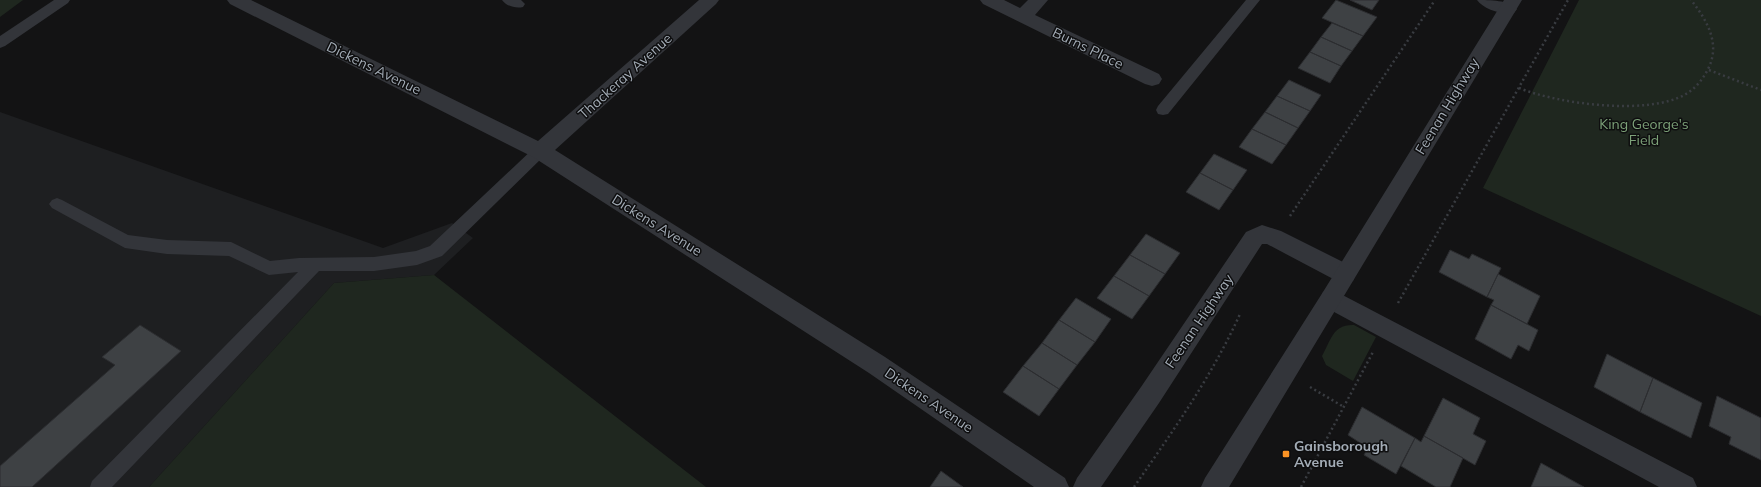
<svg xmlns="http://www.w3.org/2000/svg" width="1761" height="487" font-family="Mulish,sans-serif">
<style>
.built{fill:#1e1f21}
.green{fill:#1f271f}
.building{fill:#3e4144;stroke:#2c2d30}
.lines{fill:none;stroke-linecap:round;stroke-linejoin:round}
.path{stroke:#393c41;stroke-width:2.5;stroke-dasharray:2 3;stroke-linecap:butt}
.service{fill:#33353a;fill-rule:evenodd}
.minor{fill:#33353a;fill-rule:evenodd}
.tertiary{fill:#33353a;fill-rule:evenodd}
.poi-dot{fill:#fb9324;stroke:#0e0e0f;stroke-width:1.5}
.labels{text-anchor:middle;stroke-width:3;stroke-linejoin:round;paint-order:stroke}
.street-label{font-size:14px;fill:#a3acb6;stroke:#0e0e0f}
.park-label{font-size:14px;fill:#7da279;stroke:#0e0e0f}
.poi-label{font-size:14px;font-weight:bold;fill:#a3acb6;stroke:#0e0e0f;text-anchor:start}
</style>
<rect width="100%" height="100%" fill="#131314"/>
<path class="built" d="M0 112 383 248 452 223 473 238 434 275 334 283 149 487H0Z"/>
<path class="green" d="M0 0H23L0 17Z
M1579 0H1761V316L1483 188Z
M434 275 706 487H149L334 283Z
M1354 325 1376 337 1353 381 1326 365 1322 356C1331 340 1333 324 1354 325Z"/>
<path class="building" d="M1336 0 1377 17 1363 36 1322 18Z
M1350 0H1379L1372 10Z
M1332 23 1363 36 1352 51 1321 37Z
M1321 37 1352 51 1341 66 1310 52Z
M1310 52 1341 66 1330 83 1298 68Z
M1289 80 1321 95 1310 111 1277 96Z
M1277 96 1310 111 1298 128 1265 112Z
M1265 112 1298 128 1286 145 1252 129Z
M1252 129 1286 145 1272 164 1239 147Z
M1214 154 1247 170 1233 190 1200 173Z
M1200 173 1233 190 1219 210 1186 192Z
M1146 234 1180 253 1165 274 1130 255Z
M1450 250 1469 259 1472 254 1501 268 1487 297 1439 272Z
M1130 255 1165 274 1149 296 1114 276Z
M1498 274 1540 296 1527 324 1491 305 1494 300 1487 297Z
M1114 276 1149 296 1132 319 1097 298Z
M1076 298 1111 319 1095 342 1059 320Z
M1491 305 1538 330 1529 351 1518 345 1511 359 1475 339Z
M1059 320 1095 342 1077 365 1042 343Z
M140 325 181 351 32 487H0V466L115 365 102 357Z
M1042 343 1077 365 1059 389 1023 366Z
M1607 354 1653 378 1640 412 1594 387Z
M1023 366 1059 389 1039 416 1003 392Z
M1653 378 1702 403 1691 438 1640 412Z
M1717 396 1761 418V460L1729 444 1731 437 1709 426Z
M1443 398 1480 418 1473 434 1486 441 1475 465 1424 436Z
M1362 407 1415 438 1396 474 1364 455 1368 448 1348 435Z
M1424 436 1463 458 1450 487H1436L1401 466 1415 438 1421 442Z
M1541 463 1584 487H1531Z
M941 471 963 487H930Z"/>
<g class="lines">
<path class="path" d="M1709 70 1761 90
M1519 88C1558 104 1649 116 1686 94 1696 88 1703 79 1708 69 1721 44 1707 20 1691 0
M1290 216 1435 0
M1398 303 1568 0
M1310 387 1344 407
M1134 487C1173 431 1212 376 1240 314
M1301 487 1373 352"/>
<path class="service" d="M54 0H70L68 3 5 46 0 48V36Z
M502 0H521L525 4 523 7C516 9 506 6 502 0Z
M1246 0H1260L1168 114 1163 115 1158 114 1156 110 1158 106Z
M540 145 545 147 547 151 545 155 442 256 417 265 374 271H319L112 487H90L92 481 298 272 269 275 229 256 167 254 125 248 52 208 49 204 52 200 57 198 62 200 128 235 167 240 231 242 270 261 299 258 374 257 416 251 430 246 535 147Z"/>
<path class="minor" d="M227 0H251L538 141 699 0H719L716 4 555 150 885 357 1065 478 1069 487H1034L869 373 533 157 230 4Z
M980 0H1004L1020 8 1028 0H1048L1035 15 1159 74 1162 79 1159 84 1152 86 1145 84 983 4Z
M1477 0C1490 0 1509 0 1517 9L1514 13C1504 16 1483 9 1477 0Z
M1262 225 1281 231 1353 267 1356 274 1353 281 1345 283 1337 281 1267 244H1262L1159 403 1101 487H1073L1077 478 1141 387 1246 232Z
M1331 289 1693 478 1697 487H1659L1323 306 1320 299 1323 292Z"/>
<path class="tertiary" d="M1504 0H1522L1229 487H1201L1205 478 1323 292Z"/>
</g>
<rect class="poi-dot" x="1282" y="450" width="8" height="8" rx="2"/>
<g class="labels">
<g class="street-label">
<text transform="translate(1088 48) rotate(26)" y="5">Burns Place</text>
<text transform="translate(374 68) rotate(26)" y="5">Dickens Avenue</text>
<text transform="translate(625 76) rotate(-42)" y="5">Thackeray Avenue</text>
<text transform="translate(1447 106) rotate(-59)" y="5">Feenan Highway</text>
<text transform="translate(657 225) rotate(32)" y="5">Dickens Avenue</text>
<text transform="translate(1199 321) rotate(-56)" y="5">Feenan Highway</text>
<text transform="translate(929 400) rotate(34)" y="5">Dickens Avenue</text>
</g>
<g class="park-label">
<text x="1644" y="129">King George's<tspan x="1644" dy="16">Field</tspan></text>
</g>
<g class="poi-label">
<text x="1294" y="451">Gainsborough<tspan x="1294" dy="16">Avenue</tspan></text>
</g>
</g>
</svg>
